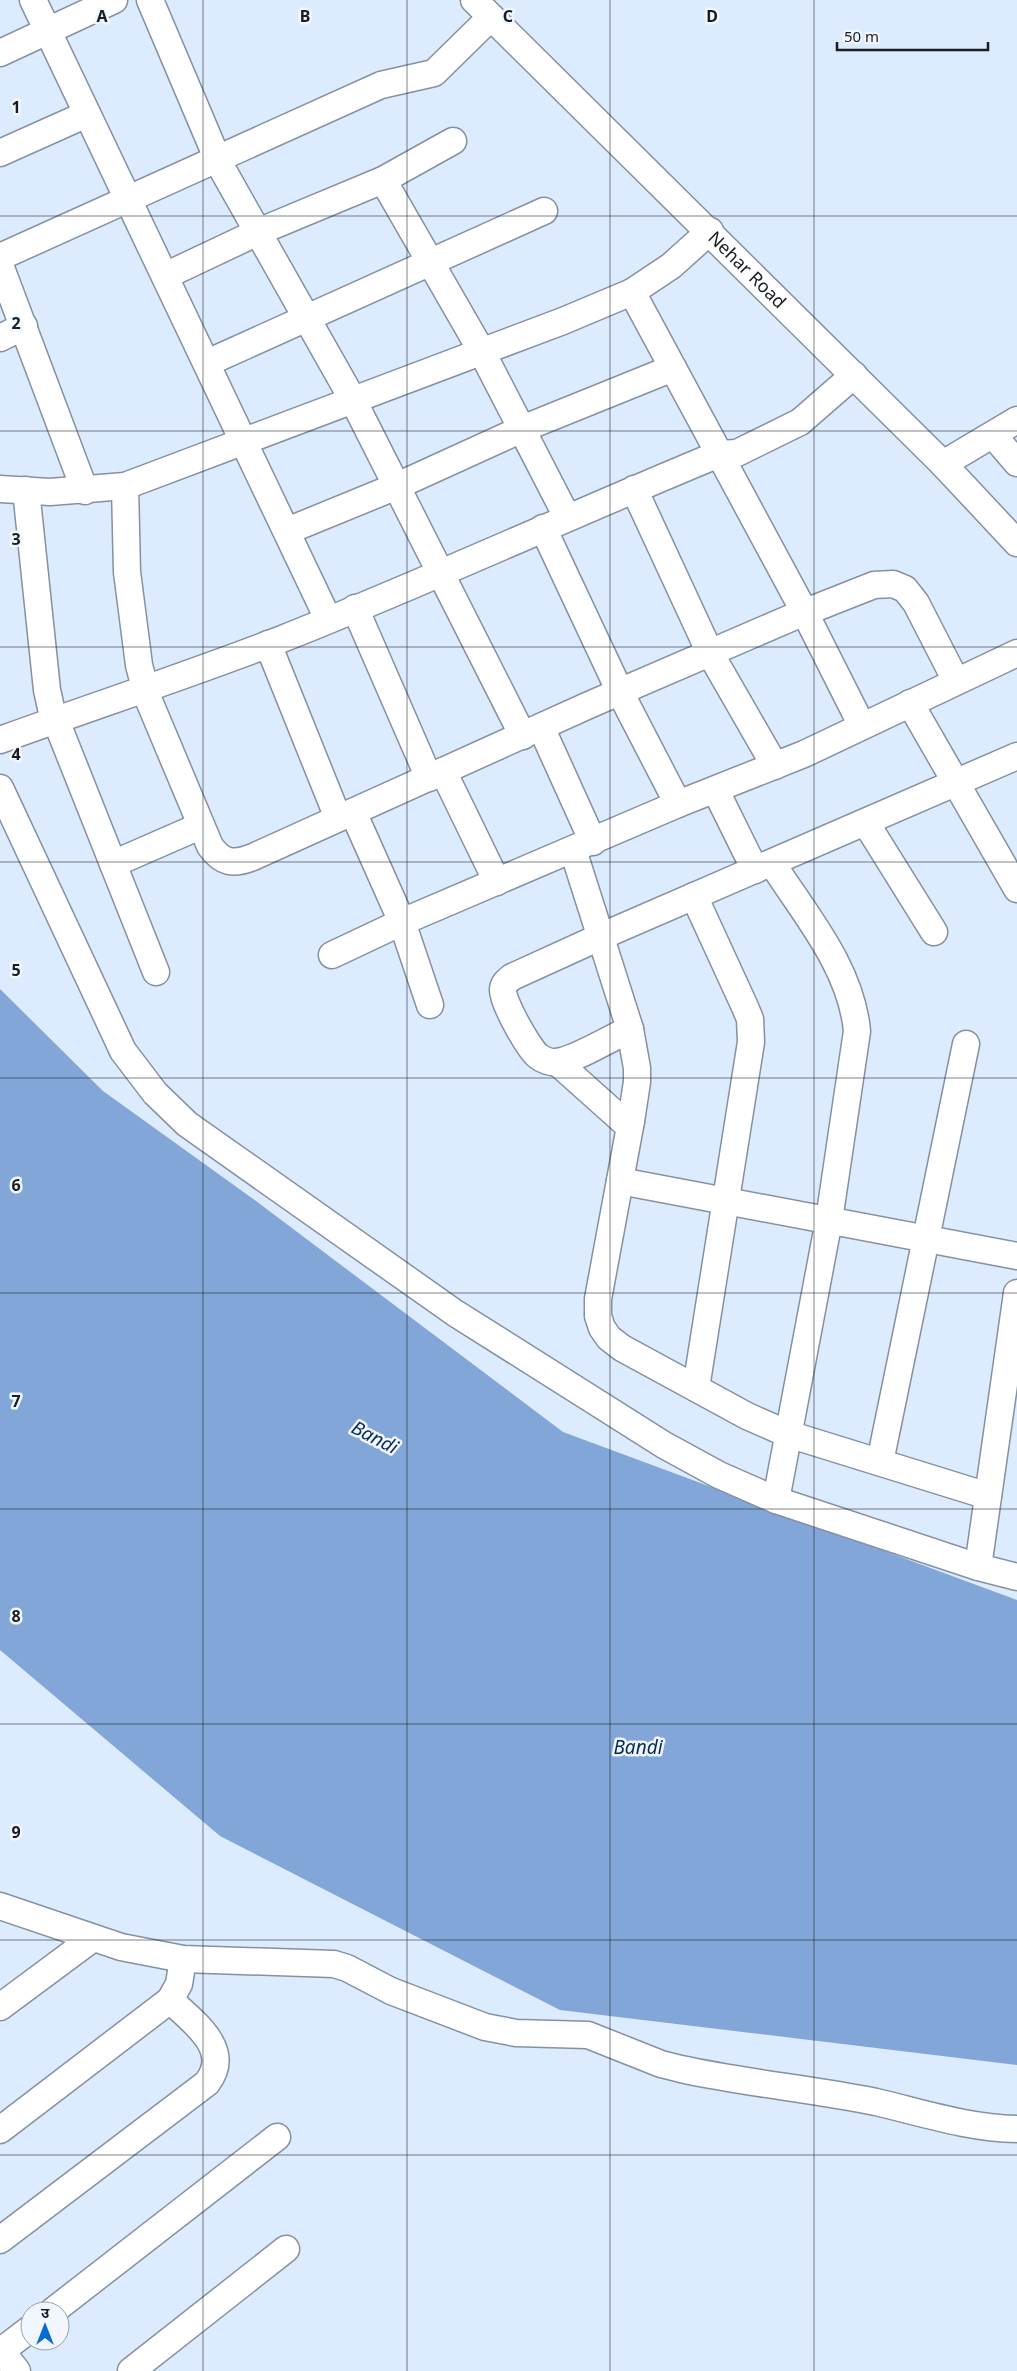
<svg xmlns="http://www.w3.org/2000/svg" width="1017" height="2371" font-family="'Noto Sans','Noto Sans Devanagari',sans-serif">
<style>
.water{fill:#82a6d7}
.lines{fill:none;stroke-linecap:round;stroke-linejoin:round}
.minor-casing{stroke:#8491a2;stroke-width:29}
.minor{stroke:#fff;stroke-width:26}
.grid{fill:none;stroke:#181d23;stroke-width:1;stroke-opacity:0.55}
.labels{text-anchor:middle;stroke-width:5;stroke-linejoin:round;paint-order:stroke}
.street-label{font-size:18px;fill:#181d23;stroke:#f2f7ff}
.water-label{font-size:19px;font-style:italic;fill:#052a56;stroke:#f2f7ff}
.grid-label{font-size:16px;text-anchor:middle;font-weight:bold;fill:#181d23;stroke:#f2f7ff;stroke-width:5;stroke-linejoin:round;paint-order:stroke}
</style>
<rect width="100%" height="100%" fill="#ddebfe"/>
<path class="water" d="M0 989 103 1091 256 1201 563 1432 1017 1600V2065L560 2010 220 1836 0 1650Z"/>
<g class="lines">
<g class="minor-casing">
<g id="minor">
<path d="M33 0 328 619"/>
<path d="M150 0 220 165 353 400 523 736"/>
<path id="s1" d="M474 0 943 464 1017 543"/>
<path d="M0 53 114 0"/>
<path d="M0 153 87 114"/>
<path d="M383 180 482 352 567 517"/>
<path d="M0 257 381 85 434 73 491 17"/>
<path d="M0 265 85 491"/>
<path d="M165 276 258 232 383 180 453 141"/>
<path d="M632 292 805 613 862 726"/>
<path d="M0 338 24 326"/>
<path d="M207 363 544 211"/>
<path d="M993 435 1017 463"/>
<path d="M943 464 1017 420"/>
<path d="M125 486 127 572 139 665 147 696 210 846C222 863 233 865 253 857L589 705 793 617 874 585 893 584 905 589 916 603 956 681"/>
<path d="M0 489 50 492 125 486 563 321 632 292 671 266 710 231"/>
<path d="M634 489 710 653 775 766"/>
<path d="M26 490 47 690 51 708 156 972"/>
<path d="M543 528 620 692 678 804"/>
<path d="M287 531 397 486 522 429 673 368"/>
<path d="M355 608 429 778"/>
<path d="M268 644 338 818"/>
<path d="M910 703 1017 889"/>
<path d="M541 727 593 842"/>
<path d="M0 740C94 706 189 675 282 639 429 581 573 514 719 454L737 453 800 422 854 375"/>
<path d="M443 771 497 882"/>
<path d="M0 788 123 1051 155 1093 187 1124 455 1313 664 1445 719 1475 776 1500 978 1567 1017 1577"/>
<path d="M716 791 755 870"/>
<path d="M353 812 402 922 430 1005"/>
<path d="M866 823 934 932"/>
<path d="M573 850 630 1029 637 1068V1082L631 1121 598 1299V1316L602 1328 609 1338 622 1348 747 1416 788 1434 988 1496"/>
<path d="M772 863C805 915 851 967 857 1031L829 1220 776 1500"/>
<path d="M113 864 200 826"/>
<path d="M694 896 745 1007 750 1019 751 1042 696 1388"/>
<path d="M332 955 402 922 678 804 804 754 1017 653"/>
<path d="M630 1029C613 1037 573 1061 556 1062 551 1063 543 1060 538 1056 529 1049 501 1000 503 989 504 983 507 981 512 977L602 936 1017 756"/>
<path d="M557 1062 623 1121H631"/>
<path d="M620 1181 1017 1256"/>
<path d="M880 1462 966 1044"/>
<path d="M978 1567 1017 1293"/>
<path d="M0 1906 121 1947 183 1959 334 1964 347 1968 391 1991 485 2027 516 2033 588 2035 661 2064 681 2069C745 2083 811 2089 876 2102 923 2113 968 2128 1017 2129"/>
<path d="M0 2007 93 1938"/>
<path d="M0 2130 170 2000 179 1984 183 1959"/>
<path d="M0 2240 207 2083C233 2049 193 2022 170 2000"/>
<path d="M53 2311 277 2137"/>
<path d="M0 2349 17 2371"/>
<path d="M0 2352 30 2329"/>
<path d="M131 2371 286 2249"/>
</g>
</g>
<use href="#minor" class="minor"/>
</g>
<path class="grid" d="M203 0V2371M407 0V2371M610 0V2371M814 0V2371M0 216H1017M0 431H1017M0 647H1017M0 862H1017M0 1078H1017M0 1293H1017M0 1509H1017M0 1724H1017M0 1940H1017M0 2155H1017"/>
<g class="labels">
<g class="street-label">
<text dy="6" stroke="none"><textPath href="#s1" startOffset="384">Nehar Road</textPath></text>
</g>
<g class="water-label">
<text transform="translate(375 1437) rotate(27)" y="7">Bandi</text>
<text x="638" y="1754">Bandi</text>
</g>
</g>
<g class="grid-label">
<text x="102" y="22">A</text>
<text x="305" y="22">B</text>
<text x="508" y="22">C</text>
<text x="712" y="22">D</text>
<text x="16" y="113">1</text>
<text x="16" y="329">2</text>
<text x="16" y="545">3</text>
<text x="16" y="760">4</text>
<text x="16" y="976">5</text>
<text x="16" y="1191">6</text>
<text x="16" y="1407">7</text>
<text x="16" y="1622">8</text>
<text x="16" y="1838">9</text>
</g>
<g transform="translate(45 2326)"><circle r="24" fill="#f2f7ff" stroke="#9ba0a7"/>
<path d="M0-4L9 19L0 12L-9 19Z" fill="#056cd4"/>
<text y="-8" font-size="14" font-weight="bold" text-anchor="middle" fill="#181d23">उ</text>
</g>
<path d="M837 42v8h151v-8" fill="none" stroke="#181d23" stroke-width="2.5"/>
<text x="844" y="42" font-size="15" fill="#181d23" stroke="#f2f7ff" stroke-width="4" paint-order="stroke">50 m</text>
</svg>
